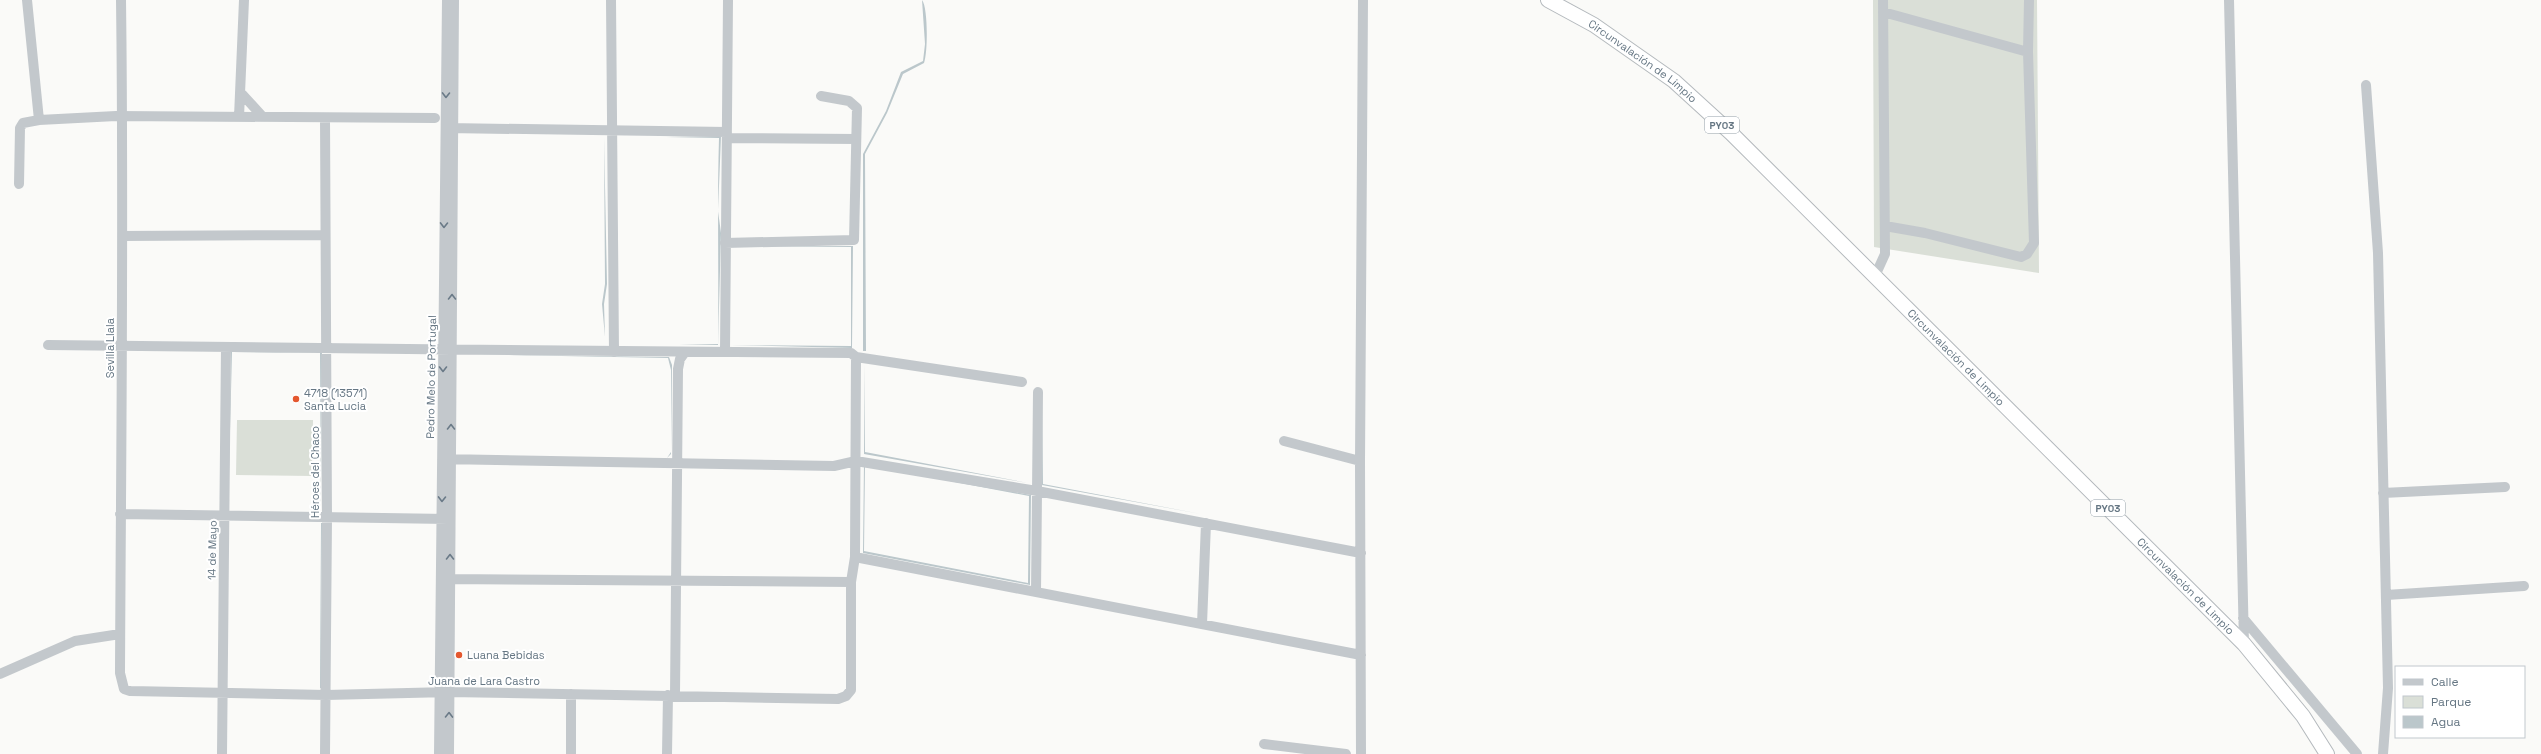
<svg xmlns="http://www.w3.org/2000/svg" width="2541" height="754" font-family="'Space Grotesk',sans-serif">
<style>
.green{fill:#dadfd7}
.water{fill:#bbc7cb;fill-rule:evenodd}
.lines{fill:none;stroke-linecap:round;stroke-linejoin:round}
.highway-casing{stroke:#b4b9bd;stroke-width:16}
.minor{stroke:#c3c8cc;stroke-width:10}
.highway{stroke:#fff;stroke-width:14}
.oneway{stroke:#6a7a87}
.poi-dot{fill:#e4572e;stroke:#fff;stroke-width:1.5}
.labels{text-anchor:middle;stroke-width:4;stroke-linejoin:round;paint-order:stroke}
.shield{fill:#fff;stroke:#939fa8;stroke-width:1}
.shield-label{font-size:10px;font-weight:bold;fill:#657683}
.street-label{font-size:11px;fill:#657683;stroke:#fff}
.poi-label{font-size:11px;fill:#657683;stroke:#fff;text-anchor:start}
</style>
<rect width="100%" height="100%" fill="#fafaf8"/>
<path class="green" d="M1873 0H2037L2039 273 1874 247Z
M237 420H313L312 476 236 475Z"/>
<path class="water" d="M922 0C928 7 928 52 924 63L903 74 887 113 865 154 866 351H863V154L886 111 901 72 923 61 925 44Z
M604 137 607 284 604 304 605 337 602 304 605 284Z
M666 137 721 136 718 211 721 233 718 345H679L718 344C719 275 717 207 719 138Z
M732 246H853L852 348 731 345 851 346V247Z
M231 351 322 353 321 514 320 353 232 352 228 511Z
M459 354 669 357 672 365 671 454 667 458 671 452V370L668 358Z
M864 364 865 452 1028 483 864 454Z
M1043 398V484L1201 514 1042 485Z
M864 463 1031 495 1030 585 863 553ZM865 465 1029 496 1028 583 864 551Z
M321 523H322L321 688H320Z"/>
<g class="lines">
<g class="highway-casing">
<g id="highway">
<path id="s1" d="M1548 0 1594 25 1674 81 1731 133 2244 644 2303 716 2327 754"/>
</g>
</g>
<path class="minor" d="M27 0 39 120
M611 0 614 352
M2229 0 2244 644
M1883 12 2028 52
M2366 85 2378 253 2388 688 2383 754
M242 94 263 117
M239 117 244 0
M325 118 327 518 325 754
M447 128 727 132
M727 138 856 139
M19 184 20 128 23 123 39 120 116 116 435 118
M1885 226 1925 233 2021 257 2027 254 2034 243 2028 52 2029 0
M122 236 325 235
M725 243 854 240 857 108 849 101 821 96
M1875 276 1885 254 1883 0
M48 345C316 348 583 351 851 353L856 357 855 557 851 582V690L846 696 838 699 449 692 326 695 130 691 124 689 120 673C121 449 124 224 121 0
M725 352 728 0
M856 357 1022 382
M1284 441 1360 461
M442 459 834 466 856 461 1037 491 1361 553
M2383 493 2505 487
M120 514 448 519
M855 557 1361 655
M445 579 851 582
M1036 592 1038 392
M2386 595 2524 586
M2243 618 2357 754
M1202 624 1206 523
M0 674 75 641 120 634
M675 695 678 369 680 359 685 352
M1264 744 1346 754
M222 754 226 347
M439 754 447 0
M449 754 454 0
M571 754V694
M667 754 668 695
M1361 754 1360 461 1363 0"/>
<use href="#highway" class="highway"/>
</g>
<defs><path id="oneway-chevron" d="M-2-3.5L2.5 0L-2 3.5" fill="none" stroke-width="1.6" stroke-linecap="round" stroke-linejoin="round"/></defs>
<g class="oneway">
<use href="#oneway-chevron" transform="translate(446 95) rotate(91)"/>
<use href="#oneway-chevron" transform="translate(444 225) rotate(91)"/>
<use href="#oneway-chevron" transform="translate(452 297) rotate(-90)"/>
<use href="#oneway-chevron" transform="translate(443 369) rotate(90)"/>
<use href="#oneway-chevron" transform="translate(451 427) rotate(-90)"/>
<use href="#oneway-chevron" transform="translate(442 499) rotate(91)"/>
<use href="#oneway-chevron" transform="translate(450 557) rotate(-90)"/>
<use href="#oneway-chevron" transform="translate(449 715) rotate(-89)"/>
</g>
<g class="poi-dot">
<circle cx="296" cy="399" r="4"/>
<circle cx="459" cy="655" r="4"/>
</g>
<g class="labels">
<g class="shield">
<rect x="1705" y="117" width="34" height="16" rx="3"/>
<rect x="2091" y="500" width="34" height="16" rx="3"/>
</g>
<g class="shield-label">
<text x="1722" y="129">PY03</text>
<text x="2108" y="512">PY03</text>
</g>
<g class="street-label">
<text dy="4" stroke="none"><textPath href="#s1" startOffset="113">Circunvalación de Limpio</textPath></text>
<text transform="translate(110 348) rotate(-90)" y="4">Sevilla Llala</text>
<text dy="4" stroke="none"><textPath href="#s1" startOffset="545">Circunvalación de Limpio</textPath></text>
<text transform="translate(431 377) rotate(-89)" y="4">Pedro Melo de Portugal</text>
<text transform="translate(315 472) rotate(-90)" y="4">Héroes del Chaco</text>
<text transform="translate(212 550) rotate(-89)" y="4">14 de Mayo</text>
<text dy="4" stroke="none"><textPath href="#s1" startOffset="869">Circunvalación de Limpio</textPath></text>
<text x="484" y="685">Juana de Lara Castro</text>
</g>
<g class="poi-label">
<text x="304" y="397">4718 (13571)<tspan x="304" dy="13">Santa Lucia</tspan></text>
<text x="467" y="659">Luana Bebidas</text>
</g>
</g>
<rect x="2395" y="666" width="130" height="72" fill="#ffffff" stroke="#c1c8cd"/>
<rect x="2403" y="679" width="20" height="6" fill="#c3c8cc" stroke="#c1c8cd"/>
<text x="2431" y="686" font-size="12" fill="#657683">Calle</text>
<rect x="2403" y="696" width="20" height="12" fill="#dadfd7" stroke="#c1c8cd"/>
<text x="2431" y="706" font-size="12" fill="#657683">Parque</text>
<rect x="2403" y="716" width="20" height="12" fill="#bbc7cb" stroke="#c1c8cd"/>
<text x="2431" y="726" font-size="12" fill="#657683">Agua</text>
</svg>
